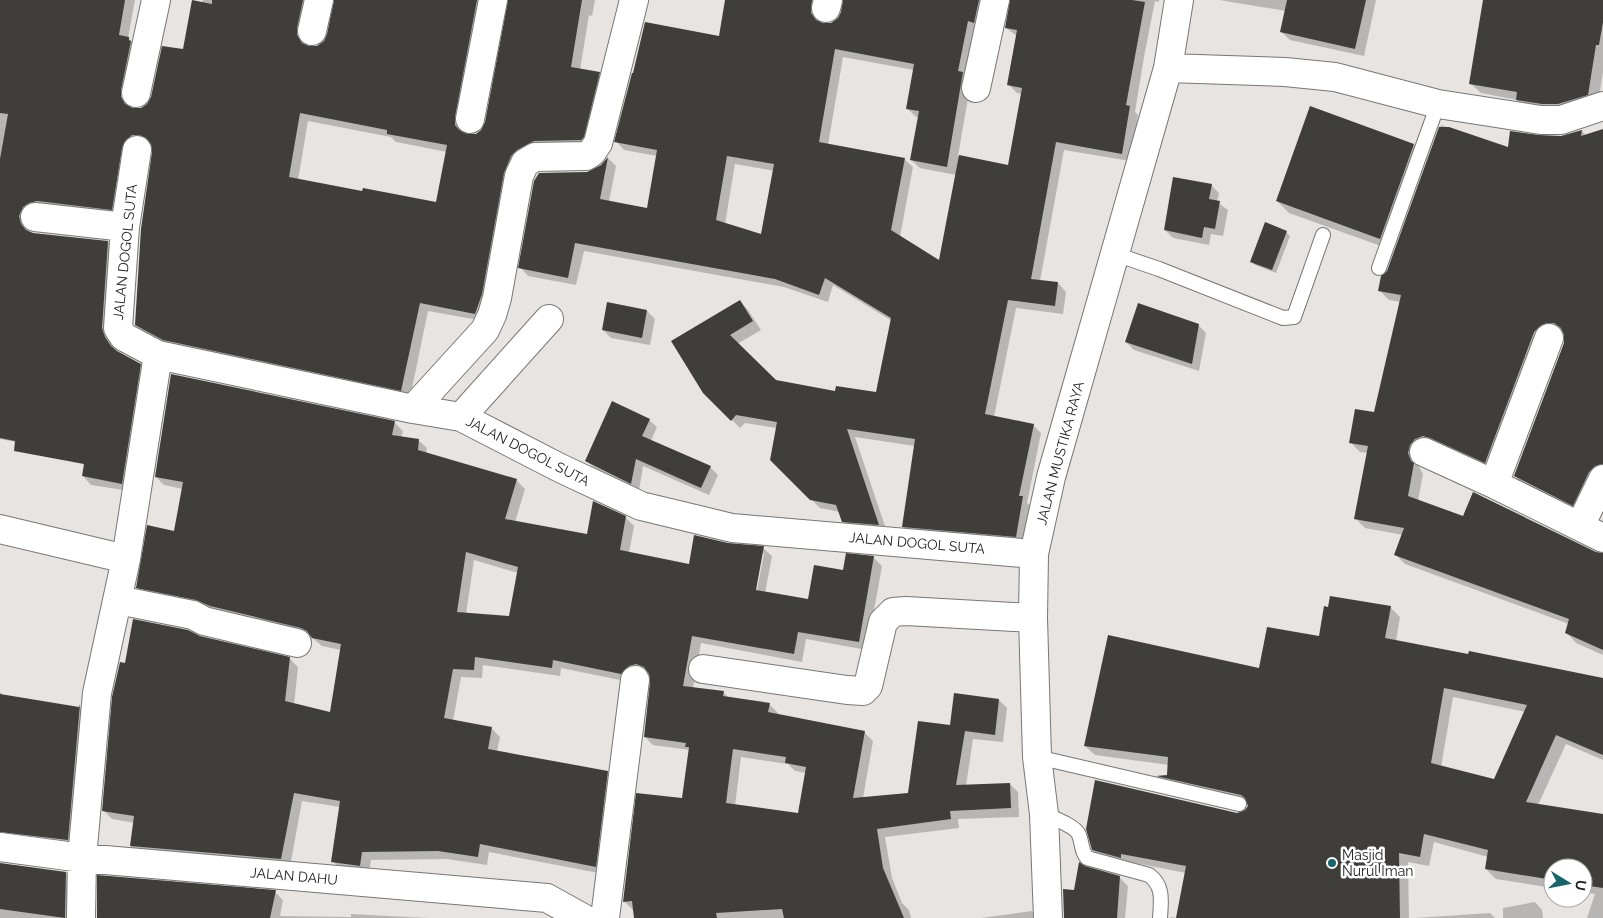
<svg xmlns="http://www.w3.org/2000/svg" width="1603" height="918" font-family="Raleway,sans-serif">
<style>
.shadow{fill:#0003;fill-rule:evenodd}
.building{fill:#403e3b;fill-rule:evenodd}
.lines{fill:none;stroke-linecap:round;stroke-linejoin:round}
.lane-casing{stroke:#797674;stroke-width:16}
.street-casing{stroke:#797674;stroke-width:30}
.lane{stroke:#fff;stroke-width:14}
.street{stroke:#fff;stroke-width:28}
.poi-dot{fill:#17656b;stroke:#fff;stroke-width:2}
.labels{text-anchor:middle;stroke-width:5;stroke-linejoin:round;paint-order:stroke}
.street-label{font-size:14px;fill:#242322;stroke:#fff}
.poi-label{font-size:14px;fill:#242322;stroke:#fff;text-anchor:start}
</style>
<rect width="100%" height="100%" fill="#e7e4e1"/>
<path class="shadow" d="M0 0H135L128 38 137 47 129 99 130 108 142 109 148 105 184 51 203 0H314L305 37V46L317 47 324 43 328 35 335 0H489L463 125V134L476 135 483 130 487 122 509 0H595L592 16 589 15 580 70 599 73 608 82 592 145 525 158 484 321 428 311 410 398 173 348 145 333 136 325 154 152 153 145 148 142 141 143 120 218 27 225 29 232 32 234 108 242 116 251 110 337 113 346 117 352 140 365 149 373 130 491 91 485 83 476 85 466 81 463 82 454 0 439ZM308 121 391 137 396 142 447 152 437 203 363 193 298 180Z
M726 0H824L821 5 819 21 820 23 830 24 838 20 842 12 844 0H990L971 81 958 156 1009 166 1022 94 1017 93 1009 85 1017 36 1006 28 1011 0H1159V2L1155 1 1144 57 1135 112 1138 115 1130 161 1064 150 1040 281 1058 283 1066 292 1063 314 1016 308 994 417 1033 425 1041 433 1027 503 1031 506 1024 545 912 535 903 527 915 446 855 437 887 532 852 530 843 521 840 512 820 508 771 459 777 428 745 423 740 428 704 392 740 301 748 310 761 330 737 344 776 382 836 392 877 394 892 321 833 285 828 302 784 287 584 251 576 285 528 276 520 267 587 173 601 166 608 158 616 166 609 202 648 209 657 156 624 150 616 141 720 37ZM843 57 914 70 907 108 916 117H919L911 160 920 168 956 175 940 262 900 237 913 167 904 159 828 145ZM735 164 775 171 762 236 725 224Z
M1219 0H1376L1364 56 1290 40 1281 32 1286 11Z
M1484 0H1603V72L1598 105 1528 110 1517 100 1481 93 1470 83Z
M1311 108 1414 145 1425 156 1392 250 1289 213 1277 201Z
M1441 125 1509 148 1539 137H1561L1582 131 1586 136 1603 130V476L1582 514 1525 486 1515 476 1565 344V333L1556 332 1495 472 1419 455 1418 465 1423 474 1418 501 1464 518 1603 555V655L1576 643 1567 633 1569 624 1405 564 1396 555 1403 535 1365 528 1355 518 1368 453 1360 452 1350 442 1375 414 1401 302 1389 300 1380 291 1388 272Z
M1211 185 1219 193 1217 202 1228 210 1223 236 1211 234 1209 245 1173 238 1165 230Z
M1286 232 1290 236 1276 273 1255 265 1251 261Z
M608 304 647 311 655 319 650 345 611 338 603 330Z
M1198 325 1206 333 1199 371 1134 350 1126 342Z
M649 420 657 427 651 441 710 467 718 475 709 495 643 466 639 491 594 468 586 460Z
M394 422 403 431 401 438 418 440 427 448 426 454 516 480 525 489 515 522 588 536 625 517 634 526 629 553 690 566 728 544 763 548 772 556 765 593 809 601 844 571 873 557 882 566 867 650 806 639 802 662 701 643 693 688 723 692 729 698 769 704 778 713 777 715 864 732 873 741 863 798 909 794 951 727 999 700 1007 708 1003 742 973 739 966 786 1010 784 1018 792 1019 817 958 819 959 828 885 837 892 878 902 903 909 910 911 918H636L635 909 633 910 624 901 683 799 690 750 653 745 645 737 651 674 646 672 630 682 561 668 560 676 483 665 482 678 461 677 453 721 492 729 500 737 497 752 607 772 616 781 604 874 489 852 487 865 447 859 371 860 369 874 341 870 333 861 340 807 302 801 290 867 139 854 131 846 135 823 112 819 103 810 126 664 200 637 290 659 298 667 294 705 331 713 341 650 322 646 310 636 146 596 137 587 175 532 183 489 164 485 156 477ZM761 553H764L756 596H753ZM474 560 518 573 510 618 466 614ZM741 757 788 764 795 771 806 773 799 814 735 806Z
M1390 607 1400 617 1396 641 1603 679V760L1566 744 1538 805 1603 815V918H1587L1595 894 1583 892V868H1553V888L1496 879 1486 869 1488 857 1434 842 1429 866 1408 862 1409 918H1170L1171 917 1177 918 1186 873 1130 862V867L1103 860 1093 850 1246 811 1248 804 1167 785 1159 777 1169 776V765L1095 755 1085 746 1260 669 1320 637ZM1453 697 1526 712 1494 781 1441 767Z
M0 692 4 696 80 708V707L87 713 76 848 0 842Z
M0 864 66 873 74 881 73 918H0Z
M1119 877 1128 886 1125 918H1065L1075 891Z
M275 892 283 900 280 916 351 917V914L428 918H98Z
M1535 902 1542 910 1543 918H1503V908Z
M1032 911 1038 918H981Z
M1490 913 1495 918H1415Z"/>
<path class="building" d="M0 0H125L119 35 129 37V40L131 41 121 90V97L125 104 133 108H141L147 104 151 97 162 46 183 49 192 0 212 4V0H303L297 28V35L302 43 309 46H317L324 41 327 34 334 0H477L455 117V125L459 130 468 134H476L481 130 485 122 508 0H582L571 67 600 72 584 137 581 140 534 141 517 150 511 156 504 173 482 294 475 314 420 303 401 391 163 340 135 325 141 229 152 152 151 144 146 138 139 135H132L125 141 122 148 112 210 37 201 29 203 23 207 19 216 21 224 26 230 33 233 108 241 102 328 105 337 111 346 117 351 141 364 122 484 82 476 84 464 14 451 15 441 0 438V159L8 114 0 113ZM300 113 387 130V134L447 145 436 202 363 188 362 191 289 177Z
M725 0H812L811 13 816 20 823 23H831L838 18 841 12 843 0H979L974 23 968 21 958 71 963 72 947 167 910 160 919 111 906 109 914 64 835 49 819 142 905 158 891 230 939 260 959 155 1008 165 1022 88 1007 85 1017 30 1005 28 1010 0H1132L1145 2 1126 105 1130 106 1122 154 1056 142 1031 279 1058 282 1055 306 1008 300 985 414 1034 424 1019 496H1023L1016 537 902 527 915 439 847 429 879 525 842 522 836 505 810 500 770 460 777 422 736 415 731 421 703 393 671 341 740 300 753 321 730 335 776 380 835 391 836 386 876 392 891 318 825 278 819 295 775 279 575 243 568 278 518 268 534 181 539 173 587 172 601 165 608 157 600 199 647 208 657 150 614 142 632 73H633L645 22 719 36ZM727 156 774 164 761 234 716 220Z
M1287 0H1366L1355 49 1280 32Z
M1483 0H1603V22L1599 45H1596L1588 95 1558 104H1542L1516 100 1517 92 1469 84Z
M1310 106 1414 144 1380 239 1276 201Z
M1439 127H1449L1508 147 1510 131 1539 135 1561 136 1582 130 1581 136 1603 129V464L1595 466 1589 472 1573 506 1514 476 1564 343V335L1561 328 1554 323H1547L1540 326 1534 332 1485 463 1430 438 1423 436 1415 439 1410 445 1408 453 1411 461 1414 463 1408 496 1463 516 1473 492 1596 552 1603 553V650L1565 633 1569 619 1394 555 1404 528 1354 519 1368 446 1349 443 1355 409 1374 412 1401 295 1378 291 1381 276 1387 271Z
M1173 177 1212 184 1209 199 1220 201 1215 229 1204 227 1202 238 1164 230Z
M1265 222 1287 231 1272 270 1250 262Z
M607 302 647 310 642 338 602 330Z
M1138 303 1199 324 1192 364 1125 342Z
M171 374 395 421 392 435 419 439 418 450 517 479 505 519 587 534 593 501 626 516 620 550 689 564 694 535 728 543 764 546 756 590 808 599 814 565 843 570 846 553 874 556 859 642 798 632 794 654 692 636 683 686 724 691 723 696 770 703 768 712 865 731 853 798 908 793 918 721 950 725 954 693 999 699 995 735 965 731 956 785 1010 783 1011 808 950 811 951 819 877 829 883 868 904 918H784L782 909 716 913 717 918H634L632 901 623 902 636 793 682 798 689 747H685L686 743 644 737 650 682 649 674 644 667 636 664 629 666 621 674 553 660 552 668 475 657 474 670 453 669 444 718 492 727 488 749 608 771 596 867 480 844 478 857 438 851 362 852 360 866 331 862 340 801 294 793 281 859 130 846 134 816 102 811 112 697 120 662 125 663 133 619 188 630 200 636 290 657 285 701 330 712 341 644 312 638 307 631 301 628 210 606 196 600 136 588 147 525 174 531 183 482 155 477ZM466 552 518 567 509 616 457 612ZM733 749 786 757 785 763 806 767 798 813 726 803Z
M612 401 650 419 642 436 711 466 701 488 636 459 631 484 585 461Z
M1330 596 1391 606 1385 638 1468 654 1469 651 1603 678V755L1556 735 1526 802 1603 814V888L1583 885V868H1553V880L1485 869 1488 850 1424 834 1420 857 1399 853 1400 918H1176L1186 866 1121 854V858L1092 850 1086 829 1095 780 1237 813 1245 810 1248 806 1245 798 1241 795 1156 776 1167 775 1168 757 1084 746 1108 635 1259 668 1267 627 1319 636 1324 606 1328 607ZM1444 688 1527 705 1494 779 1431 763Z
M0 694 79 707 80 704 68 840 0 832Z
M1079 862 1085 866 1120 876 1117 918H1064L1063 889 1074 890Z
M0 863 66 872 65 918 0 909Z
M97 875 276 890 270 918H97Z"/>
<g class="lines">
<g class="lane-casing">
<path id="lane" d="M1115 254 1159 269 1283 318 1294 317 1323 235
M1379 268 1438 104
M1037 757 1239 804
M1044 814C1053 818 1076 826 1079 835 1083 844 1080 849 1087 858L1149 875C1164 886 1161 901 1160 918"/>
</g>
<g class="street-casing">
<path id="street" d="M826 8 828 0
M312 31 319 0
M1168 68 1285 72 1335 77 1438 104 1541 120H1561L1603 106
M976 88 995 0
M136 93 156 0
M470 119 493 0
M137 150 125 227 118 328 124 337 158 355 413 409 461 417 560 468 641 506 732 528 1034 554
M35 217 125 227
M413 409 485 330 492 315 497 298 519 176 525 163 535 157 586 156 592 152 598 143 634 0
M461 417 549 319
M1424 452 1494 484 1603 538
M1494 484 1549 338
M1580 526 1603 479
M0 529 126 559
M118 600 193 615 204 621 297 643
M703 669 847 690 863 691 868 686 883 622 893 612 906 611 1033 618
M0 847 82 858 547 898 583 918
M81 918 82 858 97 693 126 559 158 355
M605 918 635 680
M1048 918 1044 814 1037 757 1033 618 1034 554 1051 477 1168 68 1179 0"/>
</g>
<use href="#lane" class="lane"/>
<use href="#street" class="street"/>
</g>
<circle class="poi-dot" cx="1332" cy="863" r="5"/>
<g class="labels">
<g class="street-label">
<text transform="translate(125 252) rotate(-84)" y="5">JALAN DOGOL SUTA</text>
<text transform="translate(528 451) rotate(27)" y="5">JALAN DOGOL SUTA</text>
<text transform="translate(1060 453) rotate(-75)" y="5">JALAN MUSTIKA RAYA</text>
<text transform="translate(917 543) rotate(5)" y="5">JALAN DOGOL SUTA</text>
<text transform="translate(294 876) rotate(5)" y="5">JALAN DAHU</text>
</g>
<g class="poi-label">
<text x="1342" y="860">Masjid<tspan x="1342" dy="16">Nurul Iman</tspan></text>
</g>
</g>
<g transform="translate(1568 883) rotate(100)"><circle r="24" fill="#ffffff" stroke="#a7a7a7"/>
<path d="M0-4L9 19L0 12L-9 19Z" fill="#17656b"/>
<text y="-8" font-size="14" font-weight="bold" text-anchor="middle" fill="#242322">U</text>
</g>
</svg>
